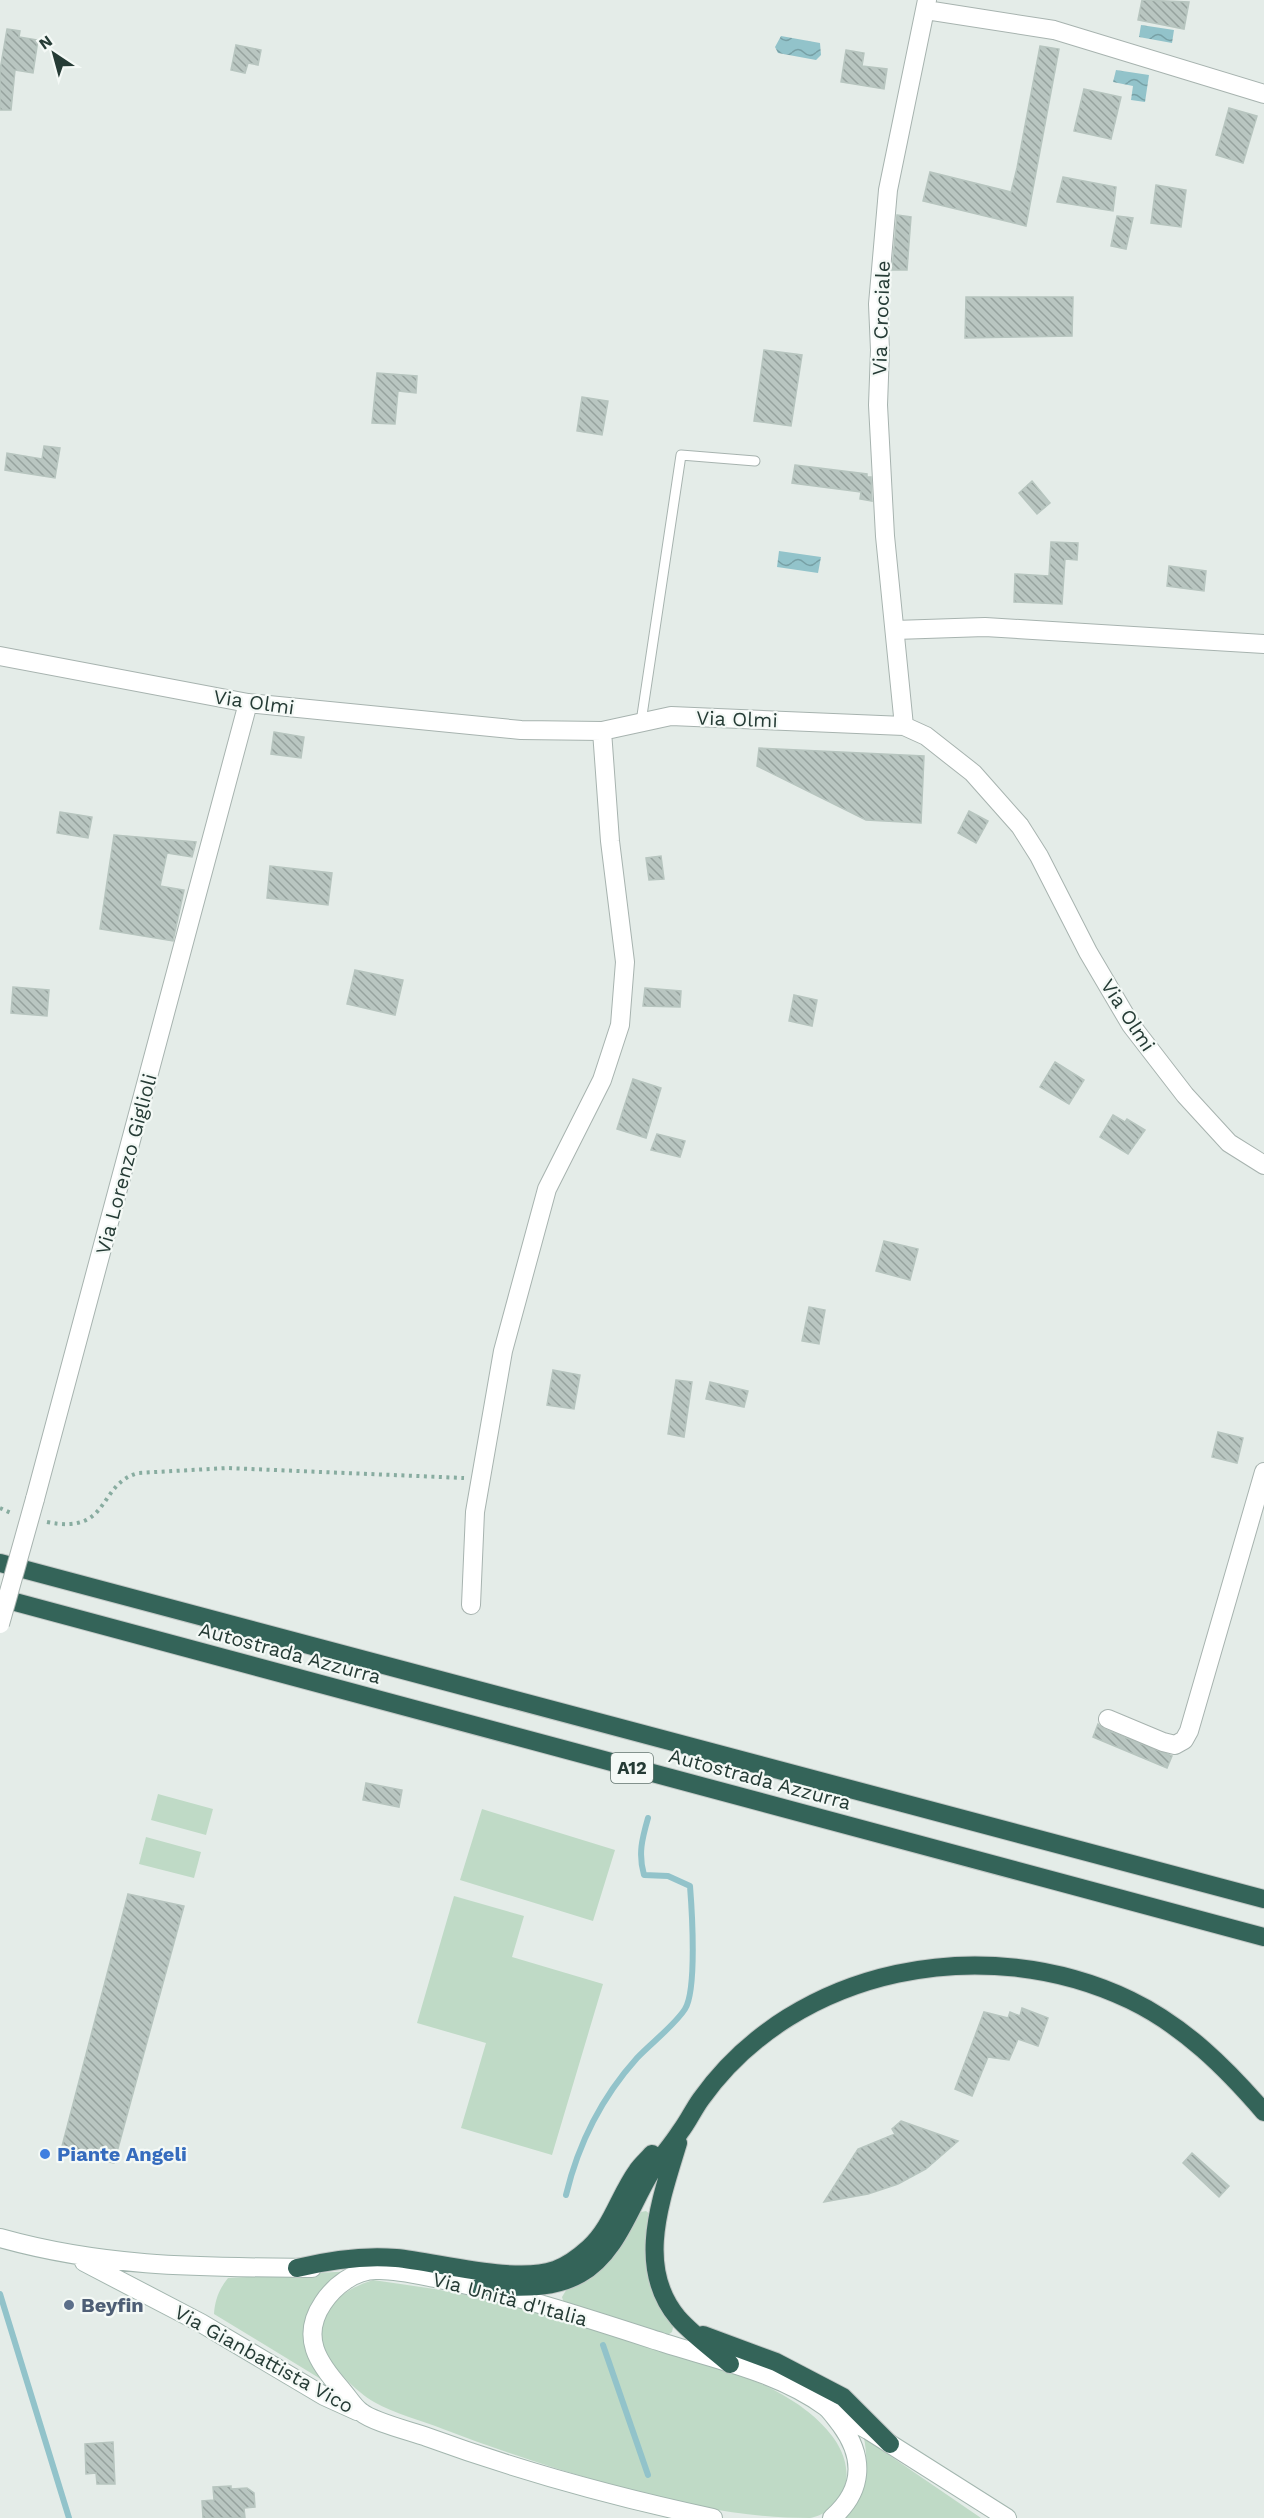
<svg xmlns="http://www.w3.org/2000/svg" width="1264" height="2518" font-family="'Work Sans',sans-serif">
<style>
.grass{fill:#bfdac6}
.water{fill:url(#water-waves)}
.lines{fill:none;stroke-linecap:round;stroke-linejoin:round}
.stream{stroke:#92c3ca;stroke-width:6}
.building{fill:url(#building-back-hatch);stroke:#b7c5bf;stroke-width:1.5}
.lane-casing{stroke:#a7b3af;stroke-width:11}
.street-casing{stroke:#a7b3af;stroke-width:20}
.secondary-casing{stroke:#a3b6af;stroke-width:20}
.highway-casing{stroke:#c2c8c6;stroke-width:20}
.path{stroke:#88aca0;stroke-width:4;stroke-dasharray:3 4.5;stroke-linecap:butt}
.lane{stroke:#fff;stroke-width:9}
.street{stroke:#fff;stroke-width:18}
.secondary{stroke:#fff;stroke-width:18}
.highway{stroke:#346459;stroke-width:18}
.street-bridge-casing{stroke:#a7b3af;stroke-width:20;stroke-linecap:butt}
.street-bridge{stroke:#fff;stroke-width:18}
.shop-dot{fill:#3f7fe0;stroke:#f4f9f6;stroke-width:2}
.service-dot{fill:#5c6f8a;stroke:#f4f9f6;stroke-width:2}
.labels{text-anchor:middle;stroke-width:4.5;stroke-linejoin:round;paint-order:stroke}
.shield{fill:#f4f9f6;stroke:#63746f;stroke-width:1.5}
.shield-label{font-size:18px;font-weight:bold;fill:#253b35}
.street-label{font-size:20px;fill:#253b35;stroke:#f4f9f6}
.shop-label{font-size:20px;font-weight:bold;fill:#366cbe;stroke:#f4f9f6;text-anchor:start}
.service-label{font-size:20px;font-weight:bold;fill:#4e5e75;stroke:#f4f9f6;text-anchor:start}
</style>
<defs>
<pattern id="water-waves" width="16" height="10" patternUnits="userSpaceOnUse" patternTransform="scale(1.5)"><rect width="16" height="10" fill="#92c3ca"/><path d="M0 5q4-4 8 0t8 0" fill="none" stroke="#77a0a5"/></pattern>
<pattern id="building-back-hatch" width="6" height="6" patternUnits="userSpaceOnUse" patternTransform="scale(1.5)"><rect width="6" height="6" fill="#b9c6c1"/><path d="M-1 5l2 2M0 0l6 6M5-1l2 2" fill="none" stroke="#96a29e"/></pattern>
</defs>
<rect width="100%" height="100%" fill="#e4ece8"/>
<path class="grass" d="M158 1794 213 1809 206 1835 151 1820Z
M482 1809 615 1850 593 1921 460 1880Z
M146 1837 201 1852 194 1878 139 1864Z
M454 1896 524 1916 512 1957 603 1984 552 2155 461 2128 486 2043 417 2023Z
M646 2211 651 2215 674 2323 672 2332 665 2337 565 2307 562 2297 568 2287 630 2230 641 2212Z
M354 2271 304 2329 307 2354 324 2381 214 2314C215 2300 219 2289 228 2278Z
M373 2280C414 2286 454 2291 494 2301 579 2322 663 2351 746 2378 788 2392 864 2439 843 2493 838 2505 823 2516 810 2518 774 2518 736 2514 701 2507 613 2488 527 2461 443 2429 421 2420 395 2414 374 2402 358 2393 326 2363 322 2344 316 2309 344 2289 373 2280Z
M864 2438 981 2518H845C864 2493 870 2469 864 2438Z"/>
<path class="water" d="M1141 25 1174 30 1172 43 1139 37Z
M781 36 820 43 821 55 816 60 778 53 775 47Z
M1116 70 1149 75 1145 102 1131 100 1133 86 1113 82Z
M779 551 821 557 818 573 777 567Z"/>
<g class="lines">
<path class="stream" d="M566 2195C578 2145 602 2097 637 2058 650 2044 675 2025 685 2009 697 1990 692 1911 690 1886L668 1876 644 1875C638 1854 642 1839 648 1818
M0 2294 69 2518
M603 2345 648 2475"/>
</g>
<path class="building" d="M1142 0 1189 2 1184 29 1138 20Z
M7 29 20 31 19 37 38 40 33 73 15 70 11 110H0V70Z
M236 45 261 50 258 65 248 63 245 73 231 70Z
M1040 46 1059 49 1026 226 923 201 930 172 1011 192 1017 168Z
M846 50 864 53 862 66 887 69 884 89 841 82Z
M1084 89 1121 97 1111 139 1074 131Z
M1229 108 1257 116 1243 163 1216 155Z
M1063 177 1116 187 1113 211 1057 202Z
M1156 185 1186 190 1181 227 1151 223Z
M897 215 911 217 907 270H892Z
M1117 216 1133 218 1126 249 1111 246Z
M966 297H1073L1072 336 965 338Z
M764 350 802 355 791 426 754 421Z
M377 373 417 376 416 393 398 391 395 424 372 423Z
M582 397 608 401 602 435 577 431Z
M44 446 60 448 55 478 5 470 7 453 42 459Z
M795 465 867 474V477H871L872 501 860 499 861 492 792 483Z
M1032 481 1050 503 1037 514 1019 493Z
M1051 542 1078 543 1077 560 1065 559 1062 604 1014 602 1015 574 1049 576Z
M1169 566 1206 571 1204 591 1167 586Z
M274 732 304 737 301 758 271 754Z
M759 748 924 756 921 823 866 820 757 766Z
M969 811 988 821 976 843 958 833Z
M60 812 92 817 88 838 57 833Z
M114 835 196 842 192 857 167 853 160 886 184 890 173 941 100 929Z
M661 856 664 879 649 880 646 858Z
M270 866 332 873 328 905 267 898Z
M355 970 403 980 395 1015 347 1004Z
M13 987 49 990 47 1016 11 1013Z
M645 988 681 991 680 1007 643 1006Z
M794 995 817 1000 812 1026 789 1021Z
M1055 1062 1084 1080 1069 1104 1040 1087Z
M633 1079 661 1088 646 1138 617 1129Z
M1113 1115 1125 1122 1127 1119 1145 1130 1128 1154 1100 1137Z
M657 1134 685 1141 680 1157 651 1150Z
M884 1241 918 1249 910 1280 876 1271Z
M809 1307 825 1310 819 1344 802 1341Z
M553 1370 580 1375 574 1409 547 1405Z
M676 1380 692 1382 684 1437 668 1434Z
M710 1382 748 1391 744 1407 706 1399Z
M1218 1432 1243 1438 1237 1463 1212 1457Z
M1098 1724 1104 1729 1172 1756 1167 1768 1093 1737Z
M366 1783 402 1790 399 1807 363 1800Z
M128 1894 184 1906 114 2163 61 2150Z
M1022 2008 1048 2018 1038 2046 1018 2039 1009 2060 988 2057 972 2096 955 2089 984 2012 1008 2018 1010 2012 1020 2016Z
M901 2121 958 2141 926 2169 898 2184 868 2194 824 2202 858 2149 895 2134 892 2129Z
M1192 2153 1229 2186 1219 2197 1183 2163Z
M113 2442 115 2484H97L96 2473 86 2474 85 2444Z
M231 2486V2489L247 2488 254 2493 255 2507 244 2508 245 2518H203L202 2501 214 2500 213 2487Z"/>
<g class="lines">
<g class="lane-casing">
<path id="lane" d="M641 722 681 455 755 461"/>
</g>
<g class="street-casing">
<path id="street" d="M926 10 1054 30 1264 94
M895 630 985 627 1264 644
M0 656 248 703 521 730 602 731 671 716 904 726 926 736 973 773 1020 826 1039 856 1088 952 1131 1025 1185 1095 1229 1143 1264 1165
M904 726 885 536 878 405 880 350 878 304 888 190 927 0
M35 1499 248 703
M471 1605 475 1512 503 1351 547 1189 602 1080 620 1025 625 962 610 841 602 731
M1108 1719 1163 1742 1175 1745 1184 1740 1189 1731 1264 1472"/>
</g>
<g class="secondary-casing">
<path id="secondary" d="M0 2238C107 2268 202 2267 312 2268
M84 2262 201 2323 324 2396 357 2411
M835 2412 868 2430 1007 2518
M713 2518C615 2497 520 2471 427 2437 410 2431 373 2422 361 2412 354 2407 348 2397 342 2390 318 2363 300 2337 323 2303 334 2286 355 2270 376 2270 396 2269 419 2275 439 2279 515 2294 590 2319 664 2343 718 2360 780 2373 826 2407 832 2412 836 2419 841 2425 865 2458 863 2491 832 2518"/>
</g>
<g class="highway-casing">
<path id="highway" d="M0 1563 1264 1899
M0 1598 1264 1937
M678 2143C661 2200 635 2267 678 2318 693 2335 713 2349 730 2364
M297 2268C330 2260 362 2255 396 2258 438 2262 516 2284 555 2270 567 2266 579 2257 589 2248 612 2227 619 2196 637 2171 641 2165 647 2160 652 2154
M480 2287C513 2286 550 2291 580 2274 617 2253 630 2206 651 2172 660 2158 671 2146 680 2132 688 2122 693 2110 701 2099 796 1966 986 1931 1130 2000 1184 2026 1226 2068 1264 2112
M703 2335 776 2362 843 2397 890 2444"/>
</g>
<path class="path" d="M0 1508 13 1514
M47 1522C112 1535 96 1485 138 1473L227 1468 464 1478"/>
<use href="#lane" class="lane"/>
<use href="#street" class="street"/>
<use href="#secondary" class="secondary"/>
<use href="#highway" class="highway"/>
<g class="street-bridge-casing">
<path id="street-bridge" d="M0 1624 35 1499"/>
</g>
<use href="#street-bridge" class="street-bridge"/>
</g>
<circle class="shop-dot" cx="45" cy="2154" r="6"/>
<circle class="service-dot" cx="69" cy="2305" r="6"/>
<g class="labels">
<rect class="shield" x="611" y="1753" width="42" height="30" rx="4.5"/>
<g class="shield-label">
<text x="632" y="1774">A12</text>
</g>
<g class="street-label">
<text transform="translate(881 318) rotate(-88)" y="7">Via Crociale</text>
<text transform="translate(254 702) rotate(8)" y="7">Via Olmi</text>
<text transform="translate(737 719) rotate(2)" y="7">Via Olmi</text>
<text transform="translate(1128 1015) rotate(57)" y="7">Via Olmi</text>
<text transform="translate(126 1164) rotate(-75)" y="7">Via Lorenzo Giglioli</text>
<text transform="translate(290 1653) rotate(15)" y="7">Autostrada Azzurra</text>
<text transform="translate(760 1779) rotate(15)" y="7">Autostrada Azzurra</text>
<text transform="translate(510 2299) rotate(15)" y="7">Via Unità d'Italia</text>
<text transform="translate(264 2359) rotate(29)" y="7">Via Gianbattista Vico</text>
</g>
<g class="shop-label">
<text x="57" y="2161">Piante Angeli</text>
</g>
<g class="service-label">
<text x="81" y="2312">Beyfin</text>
</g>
</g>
<g transform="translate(54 54) rotate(324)" stroke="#f4f9f6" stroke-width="4.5" paint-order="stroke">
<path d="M0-4.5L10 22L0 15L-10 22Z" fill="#253b35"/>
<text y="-9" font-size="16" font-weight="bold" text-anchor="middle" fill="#253b35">N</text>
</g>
</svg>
